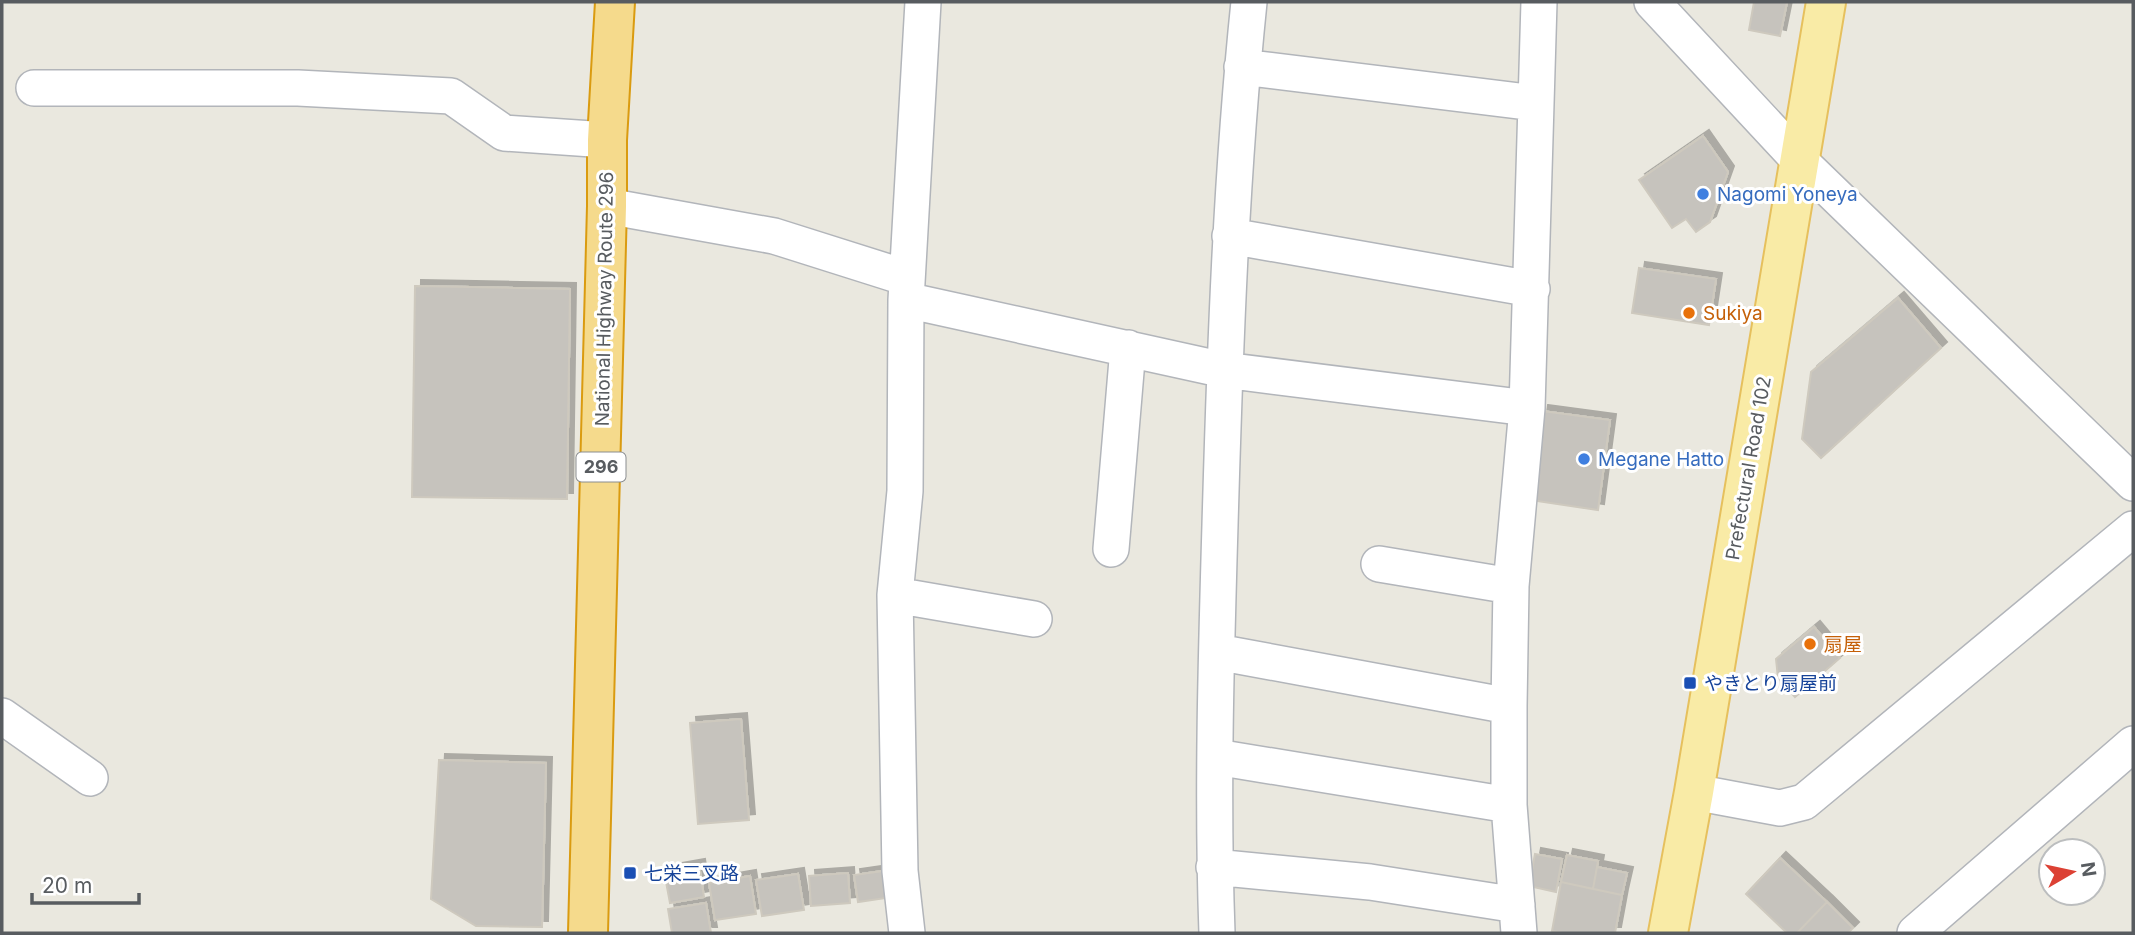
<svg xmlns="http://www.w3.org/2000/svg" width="2135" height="935" font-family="Inter,'Noto Sans JP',sans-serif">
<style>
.building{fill:#c6c3bd;stroke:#cec9be;stroke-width:2;filter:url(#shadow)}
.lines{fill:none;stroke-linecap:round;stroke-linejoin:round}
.minor-casing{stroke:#b2b5ba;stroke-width:38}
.major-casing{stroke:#e6c05d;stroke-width:42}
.highway-casing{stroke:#da9b10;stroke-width:42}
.minor{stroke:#fff;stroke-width:35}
.major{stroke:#f9eba6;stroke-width:38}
.highway{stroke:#f5da8c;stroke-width:38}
.shop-dot{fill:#3f7fe0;stroke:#fff;stroke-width:2.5}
.food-dot{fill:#e8710a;stroke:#fff;stroke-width:2.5}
.transit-dot{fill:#1a4fb4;stroke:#fff;stroke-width:2.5}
.labels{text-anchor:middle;stroke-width:6;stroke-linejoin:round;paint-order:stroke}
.shield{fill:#fff;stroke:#8a8d90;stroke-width:2}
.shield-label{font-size:18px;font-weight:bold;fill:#585c60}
.shop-label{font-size:19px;fill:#366cbe;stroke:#fff;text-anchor:start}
.street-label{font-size:19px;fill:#585c60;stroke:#fff}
.food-label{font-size:19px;fill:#c56008;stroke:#fff;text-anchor:start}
.transit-label{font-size:19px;fill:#164399;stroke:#fff;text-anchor:start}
</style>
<defs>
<filter id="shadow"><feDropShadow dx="6" dy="-6" stdDeviation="0" flood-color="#0004"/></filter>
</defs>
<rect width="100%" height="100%" fill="#eae8df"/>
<path class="building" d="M1754 2H1787L1780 36 1749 30Z
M1703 136 1728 172 1710 222 1696 232 1686 219 1672 228 1639 180Z
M1639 268 1716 279 1709 325 1632 313Z
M415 286 570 289 567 499 412 497Z
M1898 298 1941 348 1821 458 1802 439 1811 372Z
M1542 411 1610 420 1598 510 1530 500Z
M1814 627 1840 658 1795 697 1778 678 1776 659Z
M741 719 749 820 698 824 690 723Z
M439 760 546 763 542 927 476 926 431 899Z
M1535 854 1562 859 1556 892 1529 886Z
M1567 855 1598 861 1593 889 1561 882Z
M1780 858 1827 902 1797 933H1787L1746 894Z
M699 865 704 897 670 903 664 871Z
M1597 867 1627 873 1622 895 1593 889Z
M883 871 886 898 858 902 854 875Z
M848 873 850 903 811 906 809 876Z
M798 874 804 910 762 916 756 880Z
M750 876 756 914 715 920 709 883Z
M1561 882 1622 895 1615 933H1562L1552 931Z
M1827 902 1853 928 1848 933H1797Z
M706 903 711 933H672L668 909Z"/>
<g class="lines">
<g class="minor-casing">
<path id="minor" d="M1652 2 1800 161 2133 483
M1242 67 1535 103
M34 88H298L451 96 504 133 607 140
M607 206 774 236 907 278
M1230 236 1532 289
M906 300 1224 370 1527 408
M1111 549 1128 348
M1379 564 1511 586
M895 595 1034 619
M1217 652 1509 706
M2 716 90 778
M1216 757 1509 805
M1694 792 1780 808 1804 802 2133 529
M1214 867 1370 882 1517 905
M907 933 900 871 895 595 905 491 906 300 923 2
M1217 933C1212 797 1216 661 1220 525 1225 350 1231 176 1249 2
M1519 933 1509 805V706L1511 586 1527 408 1539 2
M1915 933 2133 744"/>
</g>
<g class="major-casing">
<path id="major" d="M1668 933 1694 792 1826 2"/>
</g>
<g class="highway-casing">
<path id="highway" d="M588 933 607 206V140L615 2"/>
</g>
<use href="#minor" class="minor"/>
<use href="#major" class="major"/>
<use href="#highway" class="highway"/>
</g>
<g class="shop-dot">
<circle cx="1703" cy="194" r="7"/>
<circle cx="1584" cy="459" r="7"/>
</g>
<g class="food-dot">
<circle cx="1689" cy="313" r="7"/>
<circle cx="1810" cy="644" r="7"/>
</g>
<g class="transit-dot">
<rect x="1683" y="676" width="14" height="14" rx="3.5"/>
<rect x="623" y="866" width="14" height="14" rx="3.5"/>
</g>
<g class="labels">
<rect class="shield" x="576.5" y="452.5" width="49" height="29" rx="5"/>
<g class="shield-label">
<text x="601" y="473">296</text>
</g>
<g class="shop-label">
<text x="1717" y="201">Nagomi Yoneya</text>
<text x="1598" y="466">Megane Hatto</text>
</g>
<g class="street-label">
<text transform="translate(604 299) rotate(-89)" y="7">National Highway Route 296</text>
<text transform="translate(1748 468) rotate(-80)" y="7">Prefectural Road 102</text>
</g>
<g class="food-label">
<text x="1703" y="320">Sukiya</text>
<text x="1824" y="651">扇屋</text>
</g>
<g class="transit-label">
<text x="1704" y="690">やきとり扇屋前</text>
<text x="644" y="880">七栄三叉路</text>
</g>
</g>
<rect width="2135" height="935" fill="none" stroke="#585c60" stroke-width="7"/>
<g transform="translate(2072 872) rotate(81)"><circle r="33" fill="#ffffff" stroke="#bcbebf" stroke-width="2"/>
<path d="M0-5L12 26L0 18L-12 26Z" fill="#dc4134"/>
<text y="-10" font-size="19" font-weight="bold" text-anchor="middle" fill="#585c60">N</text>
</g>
<path d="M32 893v10h107v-10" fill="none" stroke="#585c60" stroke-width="3.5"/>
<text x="42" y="893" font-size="21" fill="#585c60" stroke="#ffffff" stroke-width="5" paint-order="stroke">20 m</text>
</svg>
